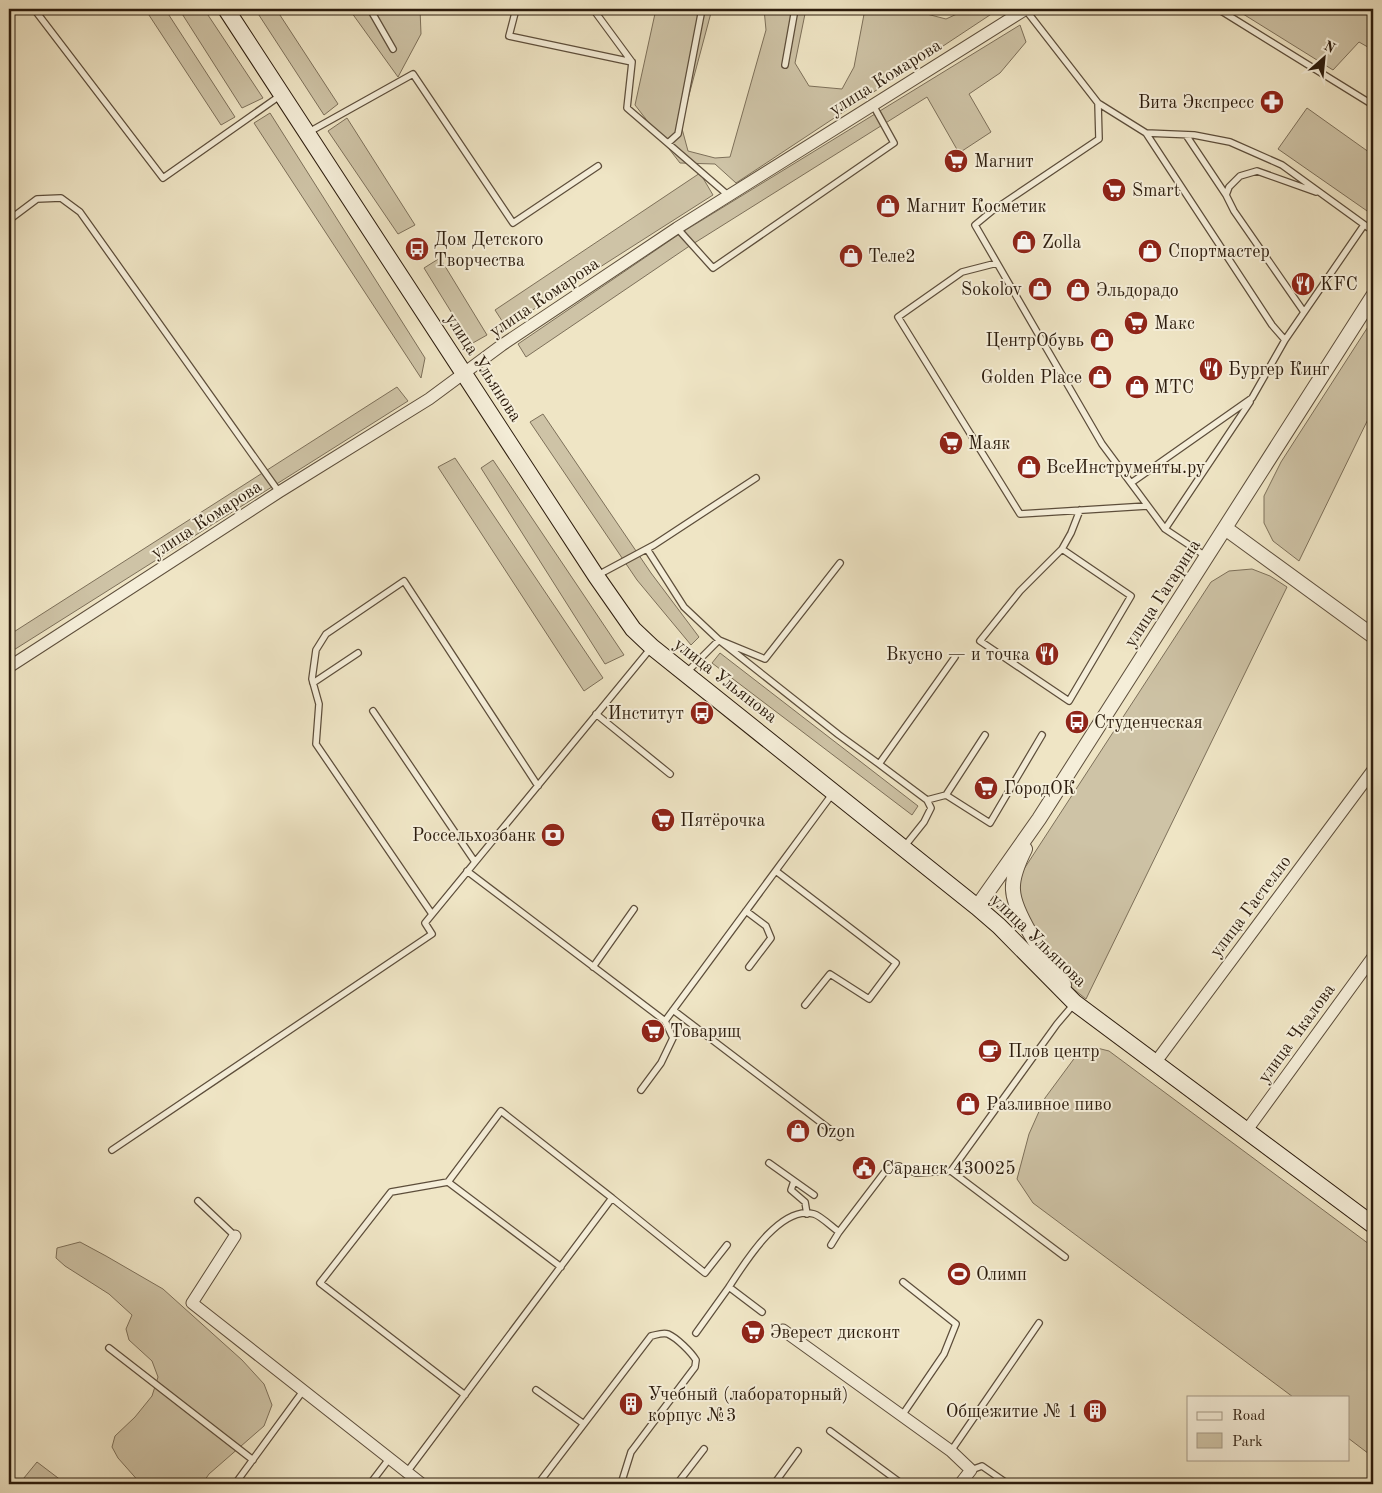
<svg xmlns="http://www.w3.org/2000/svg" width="1382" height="1493" font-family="'Old Standard TT',serif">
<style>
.green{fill:#cec3a6;stroke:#7d705a}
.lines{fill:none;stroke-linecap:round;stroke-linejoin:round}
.service-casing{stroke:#5d4e3b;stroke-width:8}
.minor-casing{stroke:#5d4e3b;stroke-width:13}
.tertiary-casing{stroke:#5d4e3b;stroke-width:16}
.secondary-casing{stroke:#2c1c0d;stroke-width:18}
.service{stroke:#f5eed9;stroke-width:5.5}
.minor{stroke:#f5eed9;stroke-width:11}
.tertiary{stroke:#f5eed9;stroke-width:14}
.secondary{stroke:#f5eed9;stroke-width:16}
.labels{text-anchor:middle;stroke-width:4;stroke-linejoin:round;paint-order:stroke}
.street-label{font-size:18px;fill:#2c1c0d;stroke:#f5eed9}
.poi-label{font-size:18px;fill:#2c1c0d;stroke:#f5eed9;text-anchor:start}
</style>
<rect width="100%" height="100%" fill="#efe5c5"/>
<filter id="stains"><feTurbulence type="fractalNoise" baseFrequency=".004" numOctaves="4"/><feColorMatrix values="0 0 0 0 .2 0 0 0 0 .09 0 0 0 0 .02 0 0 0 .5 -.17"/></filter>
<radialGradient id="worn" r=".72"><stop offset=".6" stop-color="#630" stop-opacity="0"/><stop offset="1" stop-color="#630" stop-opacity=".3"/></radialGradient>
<path class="green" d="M145 9H165L235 117 221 125Z
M179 9H204L263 98 242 108Z
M255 9H276L338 104 324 115Z
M349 9H420L421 34 398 77Z
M656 9H712L681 125 688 151 715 158 730 157 766 30 764 9H806L795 63 809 86 842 89 854 67 865 9H917L919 12 946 19 959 13 960 9H999L736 183 715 164 680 163 635 105Z
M1235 9H1373V50L1359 42 1333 70Z
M1020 25 1026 42 1000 73 969 94 991 132 959 153 927 97 688 247 526 357 518 344 681 233Z
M1307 108 1373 155V208L1370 213 1278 149Z
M270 113 425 358 421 378 254 123Z
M347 118 415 225 398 234 328 131Z
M700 173 713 195 506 327 495 310Z
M440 258 487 335 471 344 424 268Z
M1373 319V409L1299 561 1273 541 1264 523V496L1281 462Z
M397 387 408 401 9 653V635Z
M543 414 651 573 699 637 691 645 637 580 530 422Z
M455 458 603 678 584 691 438 467Z
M493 460 624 655 605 664 481 468Z
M1252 569 1270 576 1287 587 1086 999 1061 979 1019 900 1017 885 1024 869 1211 582 1229 571Z
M720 653 918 806 912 815 712 663Z
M1093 1047 1109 1051 1373 1247V1457L1348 1438V1397H1293L1033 1203 1017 1179 1029 1134 1045 1098 1076 1056Z
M80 1242 106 1256 163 1289 242 1360 264 1384 272 1405 264 1426 209 1474 202 1484H141L118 1458 112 1447 115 1436 135 1417 152 1396 158 1377 152 1361 129 1340 126 1329 132 1315 109 1294 65 1266 56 1258 57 1248Z
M37 1462 66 1484H19Z"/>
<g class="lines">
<g class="service-casing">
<path id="service" d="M34 9 163 178 281 95
M370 9 393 49
M516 9 509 36 632 62
M593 9 632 62 627 108 729 196
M1025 9 1098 103 1146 133 1272 325 1285 340
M1218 9 1373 105
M785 65 795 9
M1098 103 1099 139 992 211 975 225 1102 444 1165 529 1207 557
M309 132 413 74 513 223 598 166
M1146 133 1194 135 1230 142 1282 165 1373 231
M1186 135 1226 195
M668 143 678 134 702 9
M9 220 37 199 61 198 80 212 279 492
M677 228 713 268 894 143 873 105
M997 263 962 272 898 317 1020 514 1147 506
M1304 312 1234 211 1226 195 1229 187 1240 176 1257 171 1316 192
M1131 483 1252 398 1285 340 1364 225
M1165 529 1250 402
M647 549 684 607 719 640 839 735 879 764
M1062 549 1131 596 1069 701 980 641 1020 591 1062 549 1071 533 1080 510
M598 575 654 545 756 478
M687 672 719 640 765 659 840 563
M313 683 358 653
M373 711 475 862
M596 714 670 774
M946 795 990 823 1042 735
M927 800 946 795 985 735
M904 847 924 822 931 808 927 800 879 764 955 657
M467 871 665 1021 833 793
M776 871 896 963 869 999 830 974 805 1005
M746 911 766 926 771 938 749 967
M432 914 316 744 319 704 312 679 316 650 326 634 404 581 538 786
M593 967 634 909
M673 1010 840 1137
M641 1090 661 1063 673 1038 665 1021
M112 1150 432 934 425 923 651 648
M769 1163 814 1195
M794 1181 791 1190 805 1202 807 1214
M448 1182 391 1192 320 1283 465 1395
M612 1198 705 1273 727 1245
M198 1201 235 1236
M831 1245 839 1232
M1065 1257 951 1171 1057 1024 1074 1004
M762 1312 729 1287C744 1264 780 1204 814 1214 821 1216 833 1228 839 1232L887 1169 899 1166 916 1173 951 1171
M696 1333 729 1287
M109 1348 253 1460
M536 1390 584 1424
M901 1417 944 1354 956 1324 903 1282
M830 1431 902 1484
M951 1451 1039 1323
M971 1470 982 1466 1008 1484
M407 1472 612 1198 501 1111 448 1182 561 1267
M235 1484 303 1391
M370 1484 389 1459
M538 1484 651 1336C656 1335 663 1332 668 1334 677 1338 691 1352 696 1360L695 1367 631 1452 621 1484
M677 1484 704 1449
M774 1484 798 1451"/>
</g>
<g class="minor-casing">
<path id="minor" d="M9 667 279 492 429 399 502 345 677 228 1026 9
M1155 1063 1373 770
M1247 1130 1373 957
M235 1236 192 1303 422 1484
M783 1330 951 1451 971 1470 960 1484"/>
</g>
<g class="tertiary-casing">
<path id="tertiary" d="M1225 528 1373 636
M1025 849C1019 861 1012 877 1013 890 1014 915 1049 963 1064 985
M977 907 1039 819 1373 296"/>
</g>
<g class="secondary-casing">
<path id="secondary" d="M226 9 596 576 633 629 652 647 977 907 999 926 1075 1003 1373 1225"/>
</g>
<use href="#service" class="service"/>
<use href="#minor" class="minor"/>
<use href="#tertiary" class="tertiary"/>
<use href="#secondary" class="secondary"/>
</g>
<defs>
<g id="pharmacy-disc" transform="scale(1.25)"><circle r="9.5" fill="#8f2418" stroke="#f5eed9"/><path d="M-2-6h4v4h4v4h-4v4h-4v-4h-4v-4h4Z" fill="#fff"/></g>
<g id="supermarket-disc" transform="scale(1.25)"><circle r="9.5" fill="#8f2418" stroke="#f5eed9"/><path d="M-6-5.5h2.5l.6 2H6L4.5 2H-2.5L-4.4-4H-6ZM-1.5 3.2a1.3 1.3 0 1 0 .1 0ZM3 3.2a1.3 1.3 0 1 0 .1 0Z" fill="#fff"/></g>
<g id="shop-disc" transform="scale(1.25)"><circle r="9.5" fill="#8f2418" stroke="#f5eed9"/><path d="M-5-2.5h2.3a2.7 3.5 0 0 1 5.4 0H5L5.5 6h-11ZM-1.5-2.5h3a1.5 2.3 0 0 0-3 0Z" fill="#fff"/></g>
<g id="bus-disc" transform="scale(1.25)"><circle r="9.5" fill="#8f2418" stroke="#f5eed9"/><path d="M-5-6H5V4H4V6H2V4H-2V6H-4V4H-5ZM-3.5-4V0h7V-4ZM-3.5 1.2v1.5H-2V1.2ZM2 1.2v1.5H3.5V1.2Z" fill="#fff"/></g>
<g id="restaurant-disc" transform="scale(1.25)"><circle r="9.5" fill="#8f2418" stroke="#f5eed9"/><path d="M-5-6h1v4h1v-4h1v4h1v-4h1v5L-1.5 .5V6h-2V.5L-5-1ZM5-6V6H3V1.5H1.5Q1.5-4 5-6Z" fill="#fff"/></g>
<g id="bank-disc" transform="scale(1.25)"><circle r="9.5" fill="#8f2418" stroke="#f5eed9"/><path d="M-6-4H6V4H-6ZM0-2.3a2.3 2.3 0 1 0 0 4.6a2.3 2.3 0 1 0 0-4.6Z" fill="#fff"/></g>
<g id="cafe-disc" transform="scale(1.25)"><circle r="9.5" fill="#8f2418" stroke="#f5eed9"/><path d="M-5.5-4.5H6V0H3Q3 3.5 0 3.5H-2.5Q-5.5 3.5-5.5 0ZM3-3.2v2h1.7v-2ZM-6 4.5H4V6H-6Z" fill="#fff"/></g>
<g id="civic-disc" transform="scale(1.25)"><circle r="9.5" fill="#8f2418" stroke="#f5eed9"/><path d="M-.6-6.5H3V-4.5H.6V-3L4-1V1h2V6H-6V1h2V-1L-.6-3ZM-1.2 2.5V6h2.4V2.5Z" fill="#fff"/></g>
<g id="stadium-disc" transform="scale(1.25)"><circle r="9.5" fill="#8f2418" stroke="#f5eed9"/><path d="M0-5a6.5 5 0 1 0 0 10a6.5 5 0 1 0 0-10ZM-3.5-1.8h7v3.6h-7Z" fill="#fff"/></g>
<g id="building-disc" transform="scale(1.25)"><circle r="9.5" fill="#8f2418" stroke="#f5eed9"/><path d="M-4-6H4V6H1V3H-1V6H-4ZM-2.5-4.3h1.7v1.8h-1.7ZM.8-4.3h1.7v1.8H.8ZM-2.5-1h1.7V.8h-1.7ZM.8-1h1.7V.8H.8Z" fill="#fff"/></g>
</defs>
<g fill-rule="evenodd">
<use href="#pharmacy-disc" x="1272" y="102"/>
<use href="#supermarket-disc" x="956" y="161"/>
<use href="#supermarket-disc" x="1114" y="190"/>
<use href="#shop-disc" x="888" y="206"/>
<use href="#shop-disc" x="1024" y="242"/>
<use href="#bus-disc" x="417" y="249"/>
<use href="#shop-disc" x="1150" y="251"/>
<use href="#shop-disc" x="851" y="256"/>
<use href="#restaurant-disc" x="1303" y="284"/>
<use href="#shop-disc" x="1040" y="289"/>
<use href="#shop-disc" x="1078" y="290"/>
<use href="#supermarket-disc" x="1136" y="323"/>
<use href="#shop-disc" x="1102" y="340"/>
<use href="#restaurant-disc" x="1211" y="369"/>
<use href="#shop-disc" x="1100" y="377"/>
<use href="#shop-disc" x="1137" y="387"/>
<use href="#supermarket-disc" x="951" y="443"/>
<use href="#shop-disc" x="1029" y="467"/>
<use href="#restaurant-disc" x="1047" y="654"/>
<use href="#bus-disc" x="702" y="713"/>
<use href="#bus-disc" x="1077" y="722"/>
<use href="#supermarket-disc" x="986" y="788"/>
<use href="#supermarket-disc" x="663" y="820"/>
<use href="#bank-disc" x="553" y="835"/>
<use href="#supermarket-disc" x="653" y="1031"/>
<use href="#cafe-disc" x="990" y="1051"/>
<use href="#shop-disc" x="968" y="1104"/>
<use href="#shop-disc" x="798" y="1131"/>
<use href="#civic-disc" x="864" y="1168"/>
<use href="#stadium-disc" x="959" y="1274"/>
<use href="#supermarket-disc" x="753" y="1332"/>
<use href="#building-disc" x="631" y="1404"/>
<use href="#building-disc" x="1095" y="1411"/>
</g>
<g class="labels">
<g class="street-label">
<text transform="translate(885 77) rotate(-32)" y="6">улица Комарова</text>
<text transform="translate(544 297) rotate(-34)" y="6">улица Комарова</text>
<text transform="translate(484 367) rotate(57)" y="6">улица Ульянова</text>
<text transform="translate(206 519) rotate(-33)" y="6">улица Комарова</text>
<text transform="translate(1162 593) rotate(-57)" y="6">улица Гагарина</text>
<text transform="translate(726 680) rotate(38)" y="6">улица Ульянова</text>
<text transform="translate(1250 906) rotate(-53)" y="6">улица Гастелло</text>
<text transform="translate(1039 940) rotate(44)" y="6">улица Ульянова</text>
<text transform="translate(1296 1033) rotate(-54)" y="6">улица Чкалова</text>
</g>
<g class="poi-label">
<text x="1254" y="108" text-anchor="end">Вита Экспресс</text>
<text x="974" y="167">Магнит</text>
<text x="1132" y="196">Smart</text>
<text x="906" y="212">Магнит Косметик</text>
<text x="434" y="245">Дом Детского<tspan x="434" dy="21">Творчества</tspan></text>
<text x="1042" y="248">Zolla</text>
<text x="1168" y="257">Спортмастер</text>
<text x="868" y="262">Теле2</text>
<text x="1320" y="290">KFC</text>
<text x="1022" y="295" text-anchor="end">Sokolov</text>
<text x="1096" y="296">Эльдорадо</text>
<text x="1154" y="329">Макс</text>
<text x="1084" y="346" text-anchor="end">ЦентрОбувь</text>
<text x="1228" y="375">Бургер Кинг</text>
<text x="1082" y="383" text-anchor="end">Golden Place</text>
<text x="1154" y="393">МТС</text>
<text x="968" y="449">Маяк</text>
<text x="1046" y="473">ВсеИнструменты.ру</text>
<text x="1030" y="660" text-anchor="end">Вкусно — и точка</text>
<text x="684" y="719" text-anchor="end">Институт</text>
<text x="1094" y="728">Студенческая</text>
<text x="1004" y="794">ГородОК</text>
<text x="680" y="826">Пятёрочка</text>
<text x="536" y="841" text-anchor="end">Россельхозбанк</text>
<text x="670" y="1037">Товарищ</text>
<text x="1008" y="1057">Плов центр</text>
<text x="986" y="1110">Разливное пиво</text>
<text x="816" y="1137">Ozon</text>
<text x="882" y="1174">Саранск 430025</text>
<text x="976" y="1280">Олимп</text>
<text x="770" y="1338">Эверест дисконт</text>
<text x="648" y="1400">Учебный (лабораторный)<tspan x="648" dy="21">корпус №3</tspan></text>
<text x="1078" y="1417" text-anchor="end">Общежитие № 1</text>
</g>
</g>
<rect width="1382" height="1493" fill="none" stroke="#efe5c5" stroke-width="30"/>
<rect x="10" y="10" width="1362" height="1473" fill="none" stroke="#2c1c0d" stroke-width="2.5"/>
<rect x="15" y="15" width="1352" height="1463" fill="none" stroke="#2c1c0d"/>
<rect x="1187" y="1396" width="162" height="65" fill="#f5eed9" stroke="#a59a87"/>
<rect x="1197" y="1412" width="25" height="8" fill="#f5eed9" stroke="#a59a87"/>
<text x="1232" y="1420" font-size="15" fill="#2c1c0d">Road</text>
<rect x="1197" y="1433" width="25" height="15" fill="#cec3a6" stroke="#a59a87"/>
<text x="1232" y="1446" font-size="15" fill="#2c1c0d">Park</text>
<g transform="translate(1324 58) rotate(27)" stroke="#f5eed9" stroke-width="4" paint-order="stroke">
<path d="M0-4L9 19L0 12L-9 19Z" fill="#2c1c0d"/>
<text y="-8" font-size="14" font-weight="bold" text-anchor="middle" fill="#2c1c0d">N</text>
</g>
<rect width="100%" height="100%" filter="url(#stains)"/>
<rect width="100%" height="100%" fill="url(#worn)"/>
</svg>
